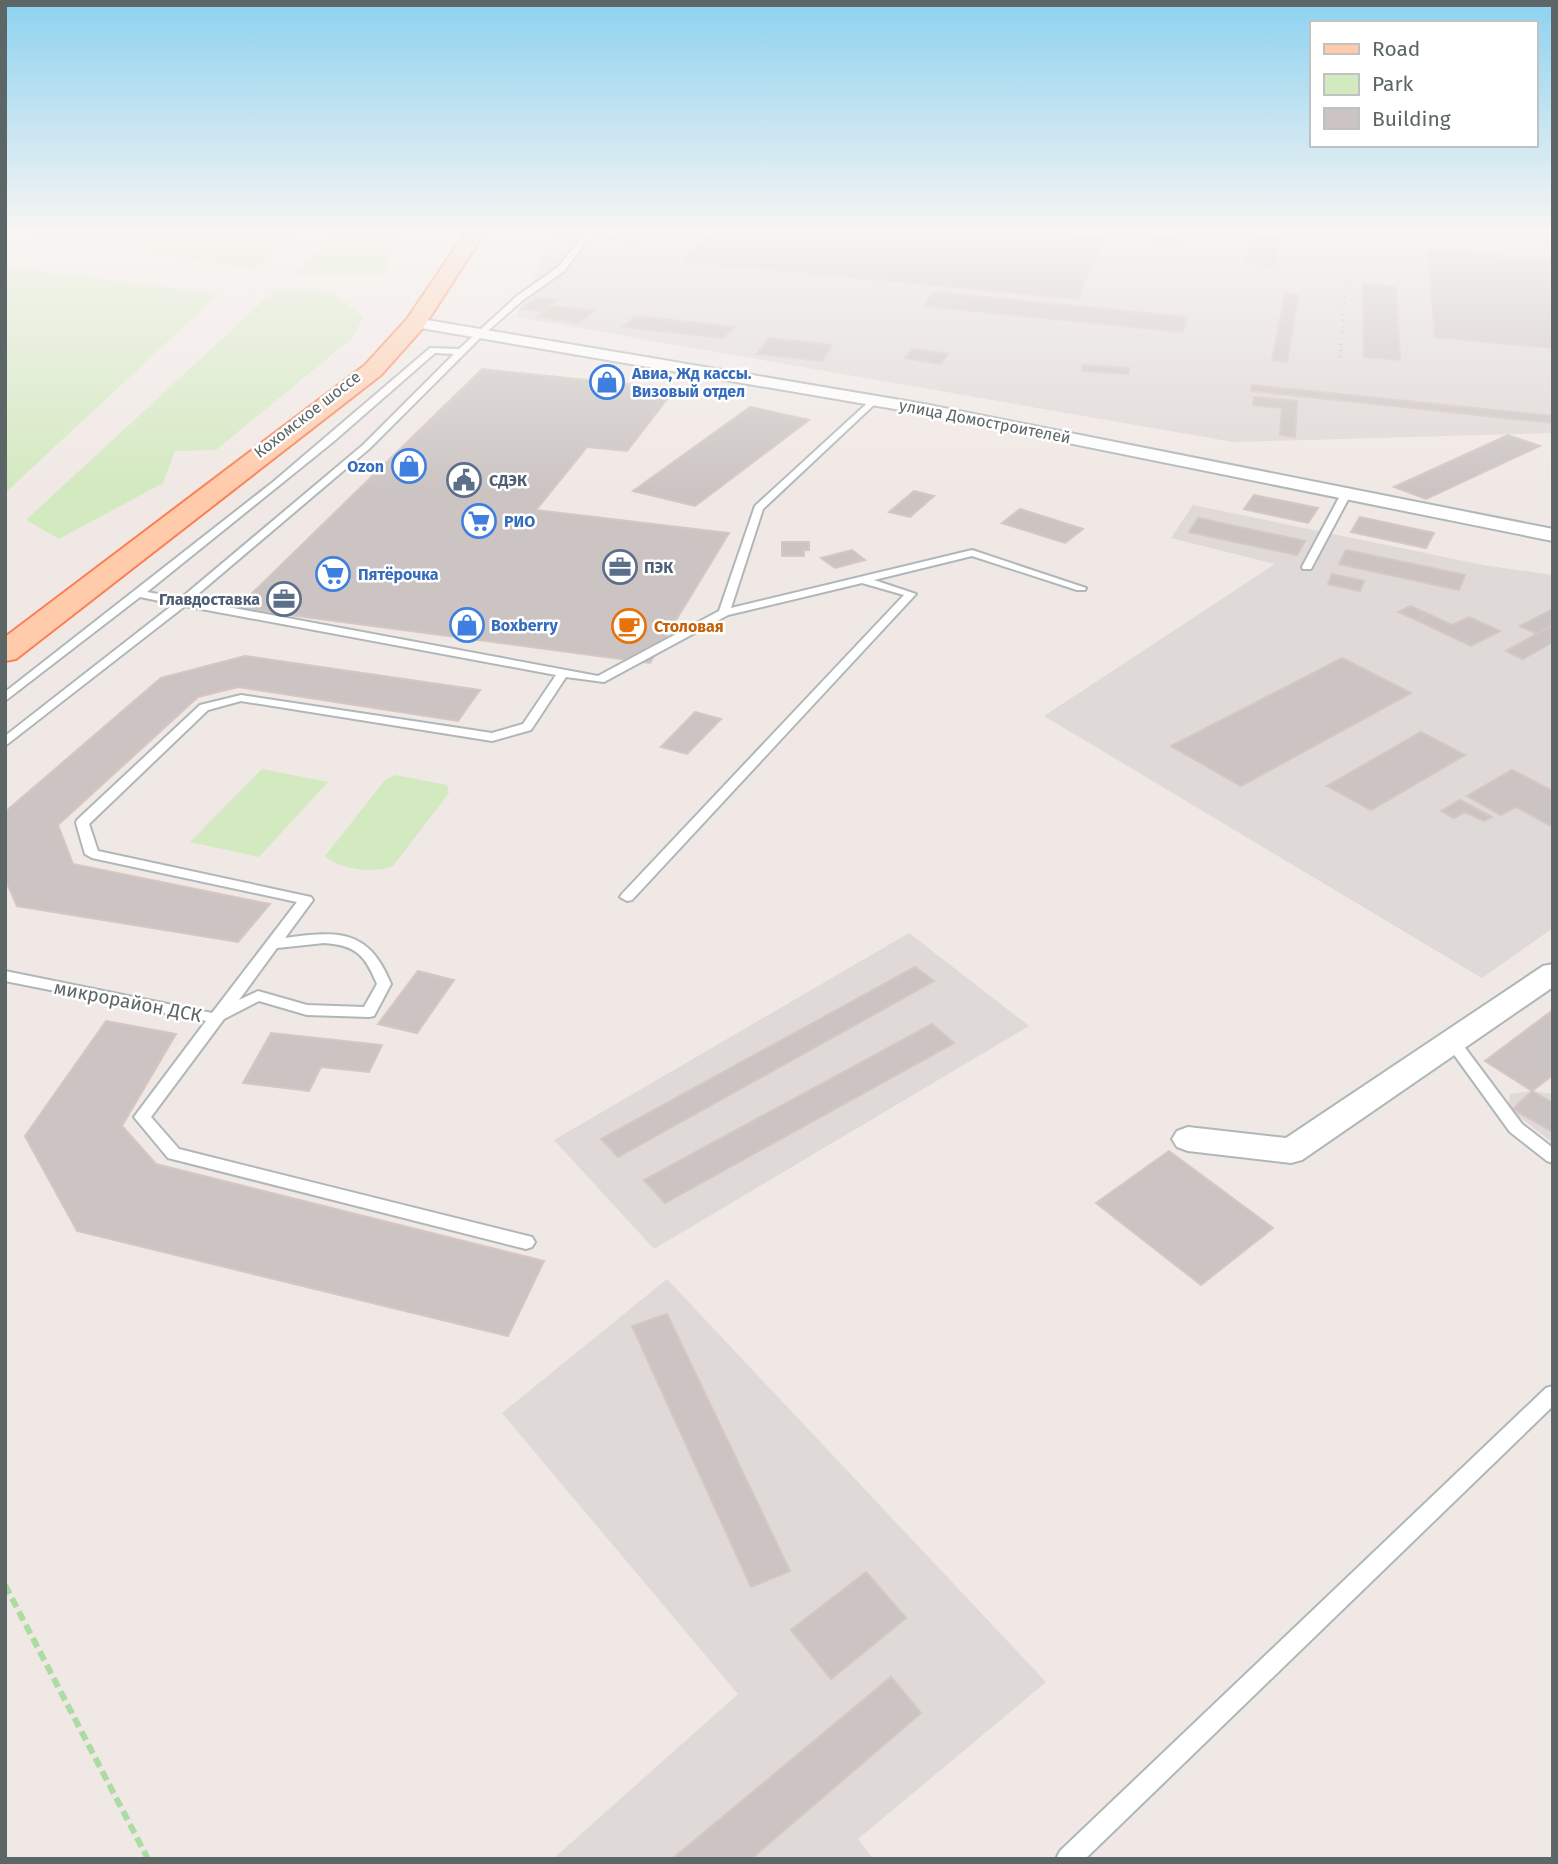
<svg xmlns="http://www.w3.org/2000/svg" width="1558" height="1864" font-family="'Fira Sans',sans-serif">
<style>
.industrial{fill:#dfd9d7}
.green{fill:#d3e9c0}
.building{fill:#cbc4c2;stroke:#d6c7c2;stroke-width:2}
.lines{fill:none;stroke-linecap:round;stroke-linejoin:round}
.service-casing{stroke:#b0b7b9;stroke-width:4}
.minor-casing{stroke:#b0b7b9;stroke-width:4}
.primary-casing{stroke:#fc7f52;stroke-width:4}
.path{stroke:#addca2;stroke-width:6;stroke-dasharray:10 5;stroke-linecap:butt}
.service{fill:#fff;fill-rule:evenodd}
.minor{fill:#fff;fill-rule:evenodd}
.primary{fill:#ffcbab;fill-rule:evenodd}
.rail{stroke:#afb2b2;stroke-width:2.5;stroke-dasharray:1 5;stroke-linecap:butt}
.labels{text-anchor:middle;stroke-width:5;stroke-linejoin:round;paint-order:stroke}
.far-shop-label{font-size:16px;font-weight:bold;fill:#366cbe;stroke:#fff;text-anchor:start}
.far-street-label{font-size:16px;fill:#5c6667;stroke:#fff}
.far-service-label{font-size:16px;font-weight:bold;fill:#4e5e75;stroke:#fff;text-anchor:start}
.far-food-label{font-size:16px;font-weight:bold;fill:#c56008;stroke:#fff;text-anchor:start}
.street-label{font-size:19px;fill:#5c6667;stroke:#fff}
</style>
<rect width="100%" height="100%" fill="#f0e8e5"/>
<path class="industrial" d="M556 229H1553V433L1233 442 516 317Z
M1193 505 1483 565 1553 575V928L1482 978 1044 716 1275 564 1171 538Z
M909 933 1029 1026 654 1249 554 1140Z
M1532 1091 1553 1094V1143L1508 1108 1510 1094Z
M667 1279 1046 1682 858 1839 873 1859H553L738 1694 502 1413Z"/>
<path class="green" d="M5 229H301L256 270Z
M343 229H398L384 274H294Z
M5 267 219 294 5 493Z
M276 289C316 290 335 287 363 318L352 338 216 450 175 451 163 483 59 539 26 520Z
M262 769 328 782 259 857 190 842Z
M395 775 447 785 449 793 393 866C374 874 341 870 325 856L385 780Z"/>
<path class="building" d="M618 229H633L654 231 640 243 605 240Z
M714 229H1019L1104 237 1078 299 683 261Z
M1251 236 1279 238 1275 266 1246 263Z
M1154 237 1179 239 1176 247 1151 245Z
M1428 250 1553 260V348L1435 337Z
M1363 284 1396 287 1400 360 1364 357Z
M933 292 1187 317 1183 332 924 306Z
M1285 294 1298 295 1287 362 1272 360Z
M536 298 556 300 542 311 522 309Z
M552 306 594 311 579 323 537 317Z
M635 316 734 327 723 338 623 327Z
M769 338 832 345 822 361 757 354Z
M913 349 948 354 940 364 905 358Z
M1083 365 1129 368 1128 374 1082 371Z
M482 369 675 389 627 451 587 447 536 510 729 533 650 663 237 608Z
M1252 385 1553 416V423L1251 391Z
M1254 397 1297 401 1295 437 1280 435 1282 408 1253 405Z
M750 407 809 420 695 506 633 491Z
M1508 435 1540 446 1426 499 1394 487Z
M914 491 934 496 910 517 889 512Z
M1254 495 1318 508 1308 523 1244 509Z
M1020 509 1083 529 1065 543 1002 523Z
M1360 517 1434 533 1426 548 1351 532Z
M1198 518 1305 541 1297 555 1189 532Z
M782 542H809V550H804V556H782Z
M852 550 865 560 835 568 821 558Z
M1346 550 1465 575 1459 590 1339 564Z
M1332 574 1364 581 1360 591 1328 584Z
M1410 606 1428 614 1416 620 1398 612Z
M1553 609V625L1537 634 1520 626Z
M1428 614 1452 625 1469 617 1500 631 1471 646 1416 620Z
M1553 625V642L1523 659 1506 651Z
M245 656 480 690 458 721 238 687 198 697 58 825 73 864 270 904 238 942 17 906 5 879V812L161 678Z
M1342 658 1411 693 1241 786 1171 746Z
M695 712 721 719 687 754 661 747Z
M1421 732 1465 755 1371 810 1327 786Z
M1512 770 1553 791V827L1516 807 1501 815 1467 796Z
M1460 800 1492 817 1484 821 1465 812 1454 818 1441 811Z
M915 967 934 981 618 1157 601 1139Z
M418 971 454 980 417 1033 378 1024Z
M1553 1010V1075L1532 1091 1485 1061Z
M106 1021 176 1034 122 1126 156 1164 544 1261 508 1336 77 1231 25 1136Z
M932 1024 954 1043 665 1203 644 1180Z
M271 1033 382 1045 369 1072 321 1067 309 1091 243 1083Z
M1532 1091 1553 1103V1132L1513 1109Z
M1169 1151 1273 1228 1201 1285 1096 1203Z
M667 1314 790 1571 751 1587 632 1326Z
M866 1572 906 1618 831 1679 791 1630Z
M891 1677 921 1713 751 1859H672Z"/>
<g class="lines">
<g class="service-casing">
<path id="service" d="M589 229H596L564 271 523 300 483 335 369 449 191 600 598 676 719 611 755 506 874 397 877 398V402L763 509 731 608 972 550 1086 588 1085 590H1077L972 556 874 580 916 594 632 900 627 901 620 897 622 894 904 595 862 583 728 615 604 682 566 677 531 730 492 741 241 701 208 710 89 824 98 851 311 897 313 900 285 938C338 931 368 928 391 984L374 1016 369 1017 307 1015 259 1001 224 1019 151 1117 179 1149 532 1237 535 1242 532 1247 526 1249 168 1158 134 1117 206 1021 5 981V971L212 1013 297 902 92 858 85 854 76 823 77 820 200 705 241 695 492 733 523 724 556 675 185 606 5 746V736L174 604 140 597 5 701V692L273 482 430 348 459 349 517 296 558 267ZM435 353 454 354 363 445 181 598 147 592 333 442ZM324 943C356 945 365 955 377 984L364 1007 307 1005 258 991 239 1000 277 948Z
M1347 489 1352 492 1312 567 1311 569H1303L1302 567 1342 492Z
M1452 1036 1457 1037 1522 1124 1553 1148V1163L1547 1161 1510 1132 1447 1045 1444 1041 1447 1037Z
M1553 1386V1406L1085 1859H1056L1060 1851 1546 1388Z"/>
</g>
<g class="minor-casing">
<path id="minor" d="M415 318 924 404 1553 529V541L924 414 409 326 407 323Z
M1553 964V987L1302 1160 1291 1163 1188 1151 1177 1147 1172 1139 1177 1131 1188 1127 1286 1138 1543 966Z"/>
</g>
<g class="primary-casing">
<path id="primary" d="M468 229H487L423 328 381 375 16 659 5 661V637L365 365 407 319Z"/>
</g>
<path class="path" d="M5 1585 148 1859"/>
<use href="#service" class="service"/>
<use href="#minor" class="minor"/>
<use href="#primary" class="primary"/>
<path class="rail" d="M1366 229V252
M1340 357 1350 229"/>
</g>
<linearGradient id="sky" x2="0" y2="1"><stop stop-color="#8dd2f0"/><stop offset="0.47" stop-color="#f8f5f3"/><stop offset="1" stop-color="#f8f5f3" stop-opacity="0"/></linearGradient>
<rect width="1558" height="490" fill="url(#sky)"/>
<defs>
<g id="shop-ring" transform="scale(1.75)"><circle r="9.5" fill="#fff" stroke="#3f7fe0" stroke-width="1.5"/><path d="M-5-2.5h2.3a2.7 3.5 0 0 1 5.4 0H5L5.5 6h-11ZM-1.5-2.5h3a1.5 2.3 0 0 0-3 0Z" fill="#3f7fe0"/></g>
<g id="civic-ring" transform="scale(1.75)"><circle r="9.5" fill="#fff" stroke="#5c6f8a" stroke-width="1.5"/><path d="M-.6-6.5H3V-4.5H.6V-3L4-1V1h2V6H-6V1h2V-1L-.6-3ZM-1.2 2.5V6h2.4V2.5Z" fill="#5c6f8a"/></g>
<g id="supermarket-ring" transform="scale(1.75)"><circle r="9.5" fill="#fff" stroke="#3f7fe0" stroke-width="1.5"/><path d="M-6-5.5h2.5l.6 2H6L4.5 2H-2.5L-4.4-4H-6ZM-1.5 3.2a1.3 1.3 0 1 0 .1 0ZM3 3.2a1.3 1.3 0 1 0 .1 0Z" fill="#3f7fe0"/></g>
<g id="office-ring" transform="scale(1.75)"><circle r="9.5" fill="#fff" stroke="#5c6f8a" stroke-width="1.5"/><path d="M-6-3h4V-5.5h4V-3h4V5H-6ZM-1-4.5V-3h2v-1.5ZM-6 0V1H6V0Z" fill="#5c6f8a"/></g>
<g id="cafe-ring" transform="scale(1.75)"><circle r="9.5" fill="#fff" stroke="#e8710a" stroke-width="1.5"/><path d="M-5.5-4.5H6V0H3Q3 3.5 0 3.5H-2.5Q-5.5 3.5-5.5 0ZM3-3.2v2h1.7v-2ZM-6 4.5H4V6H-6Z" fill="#e8710a"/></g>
</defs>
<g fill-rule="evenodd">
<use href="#shop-ring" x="607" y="382"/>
<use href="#shop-ring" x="409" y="466"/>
<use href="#civic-ring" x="464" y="480"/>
<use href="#supermarket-ring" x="479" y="521"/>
<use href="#office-ring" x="620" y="567"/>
<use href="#supermarket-ring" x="333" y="574"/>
<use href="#office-ring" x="284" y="599"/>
<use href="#shop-ring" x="467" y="625"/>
<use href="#cafe-ring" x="629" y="626"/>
</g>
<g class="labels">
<g class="far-shop-label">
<text x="632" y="379">Авиа, Жд кассы.<tspan x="632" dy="18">Визовый отдел</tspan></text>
<text x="384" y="472" text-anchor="end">Ozon</text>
<text x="504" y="527">РИО</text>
<text x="358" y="580">Пятёрочка</text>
<text x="491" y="631">Boxberry</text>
</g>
<g class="far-street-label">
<text transform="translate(307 414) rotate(-38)" y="6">Кохомское шоссе</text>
<text transform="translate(985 421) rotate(11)" y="6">улица Домостроителей</text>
</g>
<g class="far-service-label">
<text x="489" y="486">СДЭК</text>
<text x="644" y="573">ПЭК</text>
<text x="260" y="605" text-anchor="end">Главдоставка</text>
</g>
<g class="far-food-label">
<text x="654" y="632">Столовая</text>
</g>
<g class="street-label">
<text transform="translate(128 1001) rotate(11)" y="7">микрорайон ДСК</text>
</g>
</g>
<rect width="1558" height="1864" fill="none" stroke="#5c6667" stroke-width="14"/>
<rect x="1310" y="21" width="228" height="126" fill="#ffffff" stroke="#bec2c2" stroke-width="2"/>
<rect x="1324" y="44" width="35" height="10" fill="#ffcbab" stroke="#bec2c2" stroke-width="2"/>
<text x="1372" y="56" font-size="21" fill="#5c6667">Road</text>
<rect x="1324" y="74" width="35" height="21" fill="#d3e9c0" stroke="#bec2c2" stroke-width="2"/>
<text x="1372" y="91" font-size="21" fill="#5c6667">Park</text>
<rect x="1324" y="108" width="35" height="21" fill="#cbc4c2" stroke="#bec2c2" stroke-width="2"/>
<text x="1372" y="126" font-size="21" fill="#5c6667">Building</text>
</svg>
